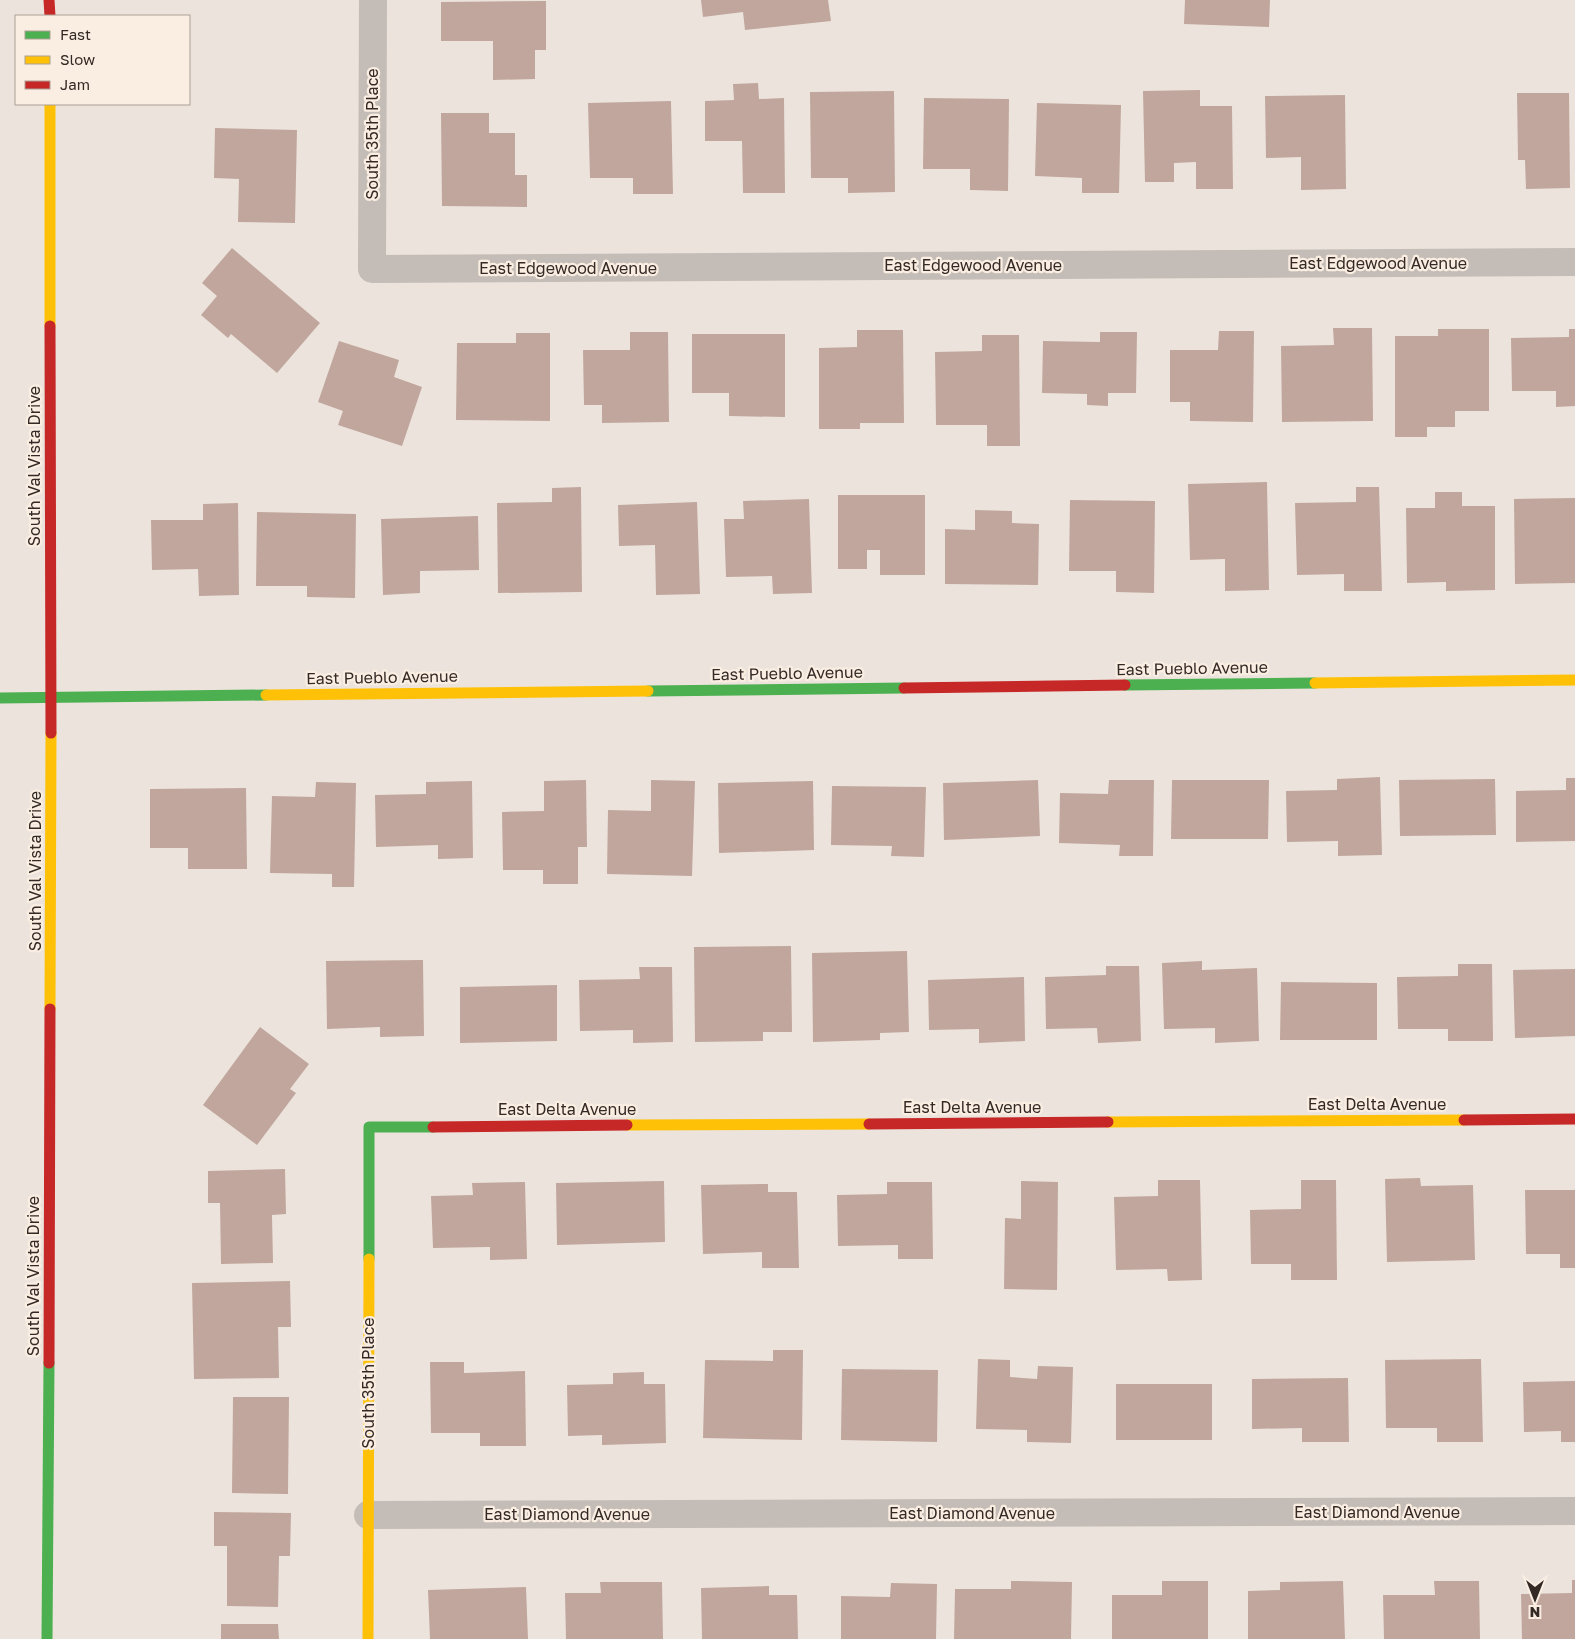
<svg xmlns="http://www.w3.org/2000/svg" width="1575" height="1639" font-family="'Golos Text',sans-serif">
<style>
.building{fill:#c0a69d}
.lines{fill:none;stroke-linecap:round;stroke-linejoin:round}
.street{stroke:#c4bcb6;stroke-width:28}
.fast{stroke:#4caf50;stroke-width:11}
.slow{stroke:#ffc107;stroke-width:11}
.jam{stroke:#c62828;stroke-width:11}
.labels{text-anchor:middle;stroke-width:4.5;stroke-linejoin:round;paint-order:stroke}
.street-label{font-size:16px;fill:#342925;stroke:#faeee2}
</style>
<rect width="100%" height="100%" fill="#ece4dc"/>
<path class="building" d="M701 0H828L831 21 745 30 743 12 703 17Z
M1185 0H1270L1269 27 1184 24Z
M546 1V50H535V79L493 80V41H441V2Z
M758 83 759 99 784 98 785 193H743L742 141H705V101L734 100 733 84Z
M1200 90V106H1232L1233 189H1196V162L1174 163V182H1145L1143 91Z
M894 91 895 192 848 193V178H811L810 92Z
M1517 93H1569L1570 188 1526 189 1525 160H1518Z
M1345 95 1346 189 1301 190V157L1266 158 1265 96Z
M924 98 1009 99 1008 191 970 190V169H923Z
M671 101 673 194H633V178H590L588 103Z
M1037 103 1121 105 1119 193H1082V178L1035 176Z
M441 113H489V133H515V175H527V207L442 206Z
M215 128 297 130 295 223 238 222 239 179 214 178Z
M232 248 320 323 277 373 231 334 228 338 201 315 217 296 202 283Z
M1333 328H1372L1373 421 1282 422 1281 346 1334 345Z
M1438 329H1489V411H1455V427H1427V437H1395V336H1438Z
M1569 329H1575V406L1556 407V391H1512L1511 338 1569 337Z
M857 330H903L904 423H860V429H819V348L857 347Z
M1219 331H1254L1253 422 1190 421V402H1170V350H1218Z
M630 332H668L669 422 602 423V405H584L583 350H630Z
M1100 332H1137L1136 393H1108V406L1087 405V394L1042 393 1043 341 1100 342Z
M516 333H550V421L456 420 457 343H516Z
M692 334H785V417L729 416V393H692Z
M982 335H1019L1020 446H987V425H936L935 352 982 351Z
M339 341 399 360 394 377 422 387 402 446 338 425 343 411 318 402Z
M1267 482 1269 590 1225 591V559L1190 560 1188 484Z
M581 487 582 592 498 593 497 503 552 502V488Z
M1356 487H1379L1382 591H1344V574L1297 575 1295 503 1356 502Z
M1435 492H1462V506H1495V590L1446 591V582L1407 583 1406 508H1435Z
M838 495H925V575H880V550H867V569H838Z
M1575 498V583L1515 584 1514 499Z
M809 499 812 593 773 594 772 576 726 577 724 519H744L743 501Z
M1070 500 1155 501 1154 593 1116 592V571H1069Z
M697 502 700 594 656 595 655 545 619 546 618 505Z
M238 503 239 595 199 596 198 569 152 570 151 520H203V504Z
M975 510 1012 511V523L1039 524 1038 585 945 584V529L975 530Z
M257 512 356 514 355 598 307 597V586H256Z
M478 516 479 570 420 571V593L383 595 381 519Z
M1380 777 1382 855 1338 856V841L1287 842 1286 791 1337 790V779Z
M1566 778H1575V841L1516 842V791L1566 790Z
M1495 779 1496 835 1400 836 1399 780Z
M586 780 587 847H578V884H543V870H503L502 812 544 811V781Z
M651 780 695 781 692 876 607 874 608 810 651 811Z
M1038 780 1040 836 944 840 943 783Z
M1109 780H1154L1153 856H1119L1120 845 1059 843 1060 793 1108 794Z
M1172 780H1269L1268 839H1171Z
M472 781 473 858 438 859V845L376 847 375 795 426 794V782Z
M813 781 814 850 719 853 718 783Z
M316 782 356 783 354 887H332V874L270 873 272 796 315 797Z
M832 786 926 787 924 857 891 856 892 846 831 845Z
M246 788 247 869H188V848H150V789Z
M791 946 792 1032H763V1041L695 1042 694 947Z
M907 951 909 1032 880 1033V1040L813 1042 812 953Z
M423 960 424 1036 380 1037V1027L327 1029 326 961Z
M1202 961V970L1257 968 1259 1041 1215 1043V1028L1164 1029 1162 963Z
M1458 964H1492L1493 1041H1448V1029H1398L1397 977 1458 976Z
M1106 966H1139L1141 1041 1098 1043 1097 1028 1046 1029 1045 977 1106 975Z
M639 967H672L673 1042 633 1043V1030L580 1031 579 980 640 979Z
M1575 969V1036L1515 1038 1513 970Z
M1024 977 1025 1041 979 1043V1029L929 1030 928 980Z
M1281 982 1377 983V1040H1280Z
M557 985V1041L460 1043V987Z
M260 1027 309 1064 290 1089 296 1093 257 1145 203 1105Z
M285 1169 286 1214 272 1215 273 1263 221 1264 220 1203H208V1171Z
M1420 1178 1421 1186 1473 1185 1475 1260 1387 1262 1385 1179Z
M1158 1180H1200L1202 1280 1168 1281 1167 1269 1116 1270 1114 1197 1158 1196Z
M1301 1180H1336L1337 1280H1291V1264H1251L1250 1210 1301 1209Z
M664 1181 665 1242 557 1245 556 1183Z
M1021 1181 1058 1182 1057 1290 1004 1289 1005 1218 1021 1219Z
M525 1182 527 1259 490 1260V1247L433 1248 431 1196 473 1195 472 1183Z
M887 1182H932L933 1259H898V1245L838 1246 837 1195 887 1194Z
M768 1184V1192H797L799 1268H762V1252L703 1254 701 1185Z
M1525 1190H1575V1268H1560V1254H1526Z
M290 1281 291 1327H278L279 1378 194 1379 192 1283Z
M773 1350H803L802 1440 703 1438 705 1360 773 1361Z
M978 1359 1010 1360V1377L1037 1379 1038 1366 1073 1367 1071 1443 1027 1442V1430L976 1429Z
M1481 1359 1483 1442H1437V1428H1386L1385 1360Z
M430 1362H464V1373L525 1371 526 1446H480V1433H431Z
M842 1369 938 1370 937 1442 841 1440Z
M644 1372V1384H665L666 1443 602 1445V1435L568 1436 567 1385 613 1384V1373Z
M1348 1378 1349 1442H1302V1428L1252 1429V1379Z
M1575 1381V1442H1561V1431L1524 1432 1523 1382Z
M1116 1384H1212V1440H1116Z
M233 1397H289L288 1494 232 1493Z
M214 1512 291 1513 290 1556H279L278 1607 227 1606V1546H214Z
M1572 1580H1575V1639H1522L1521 1594 1572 1593Z
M1011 1581 1072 1582 1071 1639H954L955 1589H1011Z
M1162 1581H1208V1639H1112V1595H1162Z
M1343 1581 1345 1639H1248V1591L1280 1590V1582Z
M1434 1581H1479L1480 1639H1384L1383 1595H1435Z
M600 1582H662L663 1639H566L565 1593H601Z
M891 1583 937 1584 936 1639H841V1596L890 1597Z
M769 1586V1595H797L798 1639H702L701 1588Z
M526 1587 528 1639H430L428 1590Z
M221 1624H278L279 1639H221Z"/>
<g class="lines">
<path class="street" d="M373 0 372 269 1575 262
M368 1515 1575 1511"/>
<path class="fast" d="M1125 685 1315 683
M648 691 904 688
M0 698 266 695
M369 1259V1127H433
M47 1639 49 1363"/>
<path class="slow" d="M50 104V326
M1315 683 1575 680
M266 695 648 691
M50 1009 51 733
M1108 1122 1464 1120
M627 1125 869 1124
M368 1639 369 1259"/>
<path class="jam" d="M49 0 50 16
M50 326 51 733
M904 688 1125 685
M1464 1120 1575 1119
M869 1124 1108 1122
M433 1127 627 1125
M49 1363 50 1009"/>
</g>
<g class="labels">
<g class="street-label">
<text transform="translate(372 134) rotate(-90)" y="6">South 35th Place</text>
<text x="1378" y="269">East Edgewood Avenue</text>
<text x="973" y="271">East Edgewood Avenue</text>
<text x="568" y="274">East Edgewood Avenue</text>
<text transform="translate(34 466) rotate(-90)" y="6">South Val Vista Drive</text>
<text transform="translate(1192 668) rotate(-1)" y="6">East Pueblo Avenue</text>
<text transform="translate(787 673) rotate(-1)" y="6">East Pueblo Avenue</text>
<text transform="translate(382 677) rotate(-1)" y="6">East Pueblo Avenue</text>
<text transform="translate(35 871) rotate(-90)" y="6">South Val Vista Drive</text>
<text x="1377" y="1110">East Delta Avenue</text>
<text x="972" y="1113">East Delta Avenue</text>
<text x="567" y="1115">East Delta Avenue</text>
<text transform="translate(33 1276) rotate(-90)" y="6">South Val Vista Drive</text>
<text transform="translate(368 1383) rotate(-90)" y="6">South 35th Place</text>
<text x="1377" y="1518">East Diamond Avenue</text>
<text x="972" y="1519">East Diamond Avenue</text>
<text x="567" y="1520">East Diamond Avenue</text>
</g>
</g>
<rect x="15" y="15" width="175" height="90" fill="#faeee2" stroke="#ab9f96"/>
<rect x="25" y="31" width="25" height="8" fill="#4caf50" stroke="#ab9f96"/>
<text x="60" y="40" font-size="15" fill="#342925">Fast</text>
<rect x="25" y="56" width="25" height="8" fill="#ffc107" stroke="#ab9f96"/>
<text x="60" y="65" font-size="15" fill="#342925">Slow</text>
<rect x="25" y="81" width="25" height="8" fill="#c62828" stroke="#ab9f96"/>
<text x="60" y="90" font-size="15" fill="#342925">Jam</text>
<g transform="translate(1535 1599) rotate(180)" stroke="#faeee2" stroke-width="4" paint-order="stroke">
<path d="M0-4L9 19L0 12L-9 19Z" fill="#342925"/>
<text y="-8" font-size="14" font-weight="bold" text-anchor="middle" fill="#342925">N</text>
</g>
</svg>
